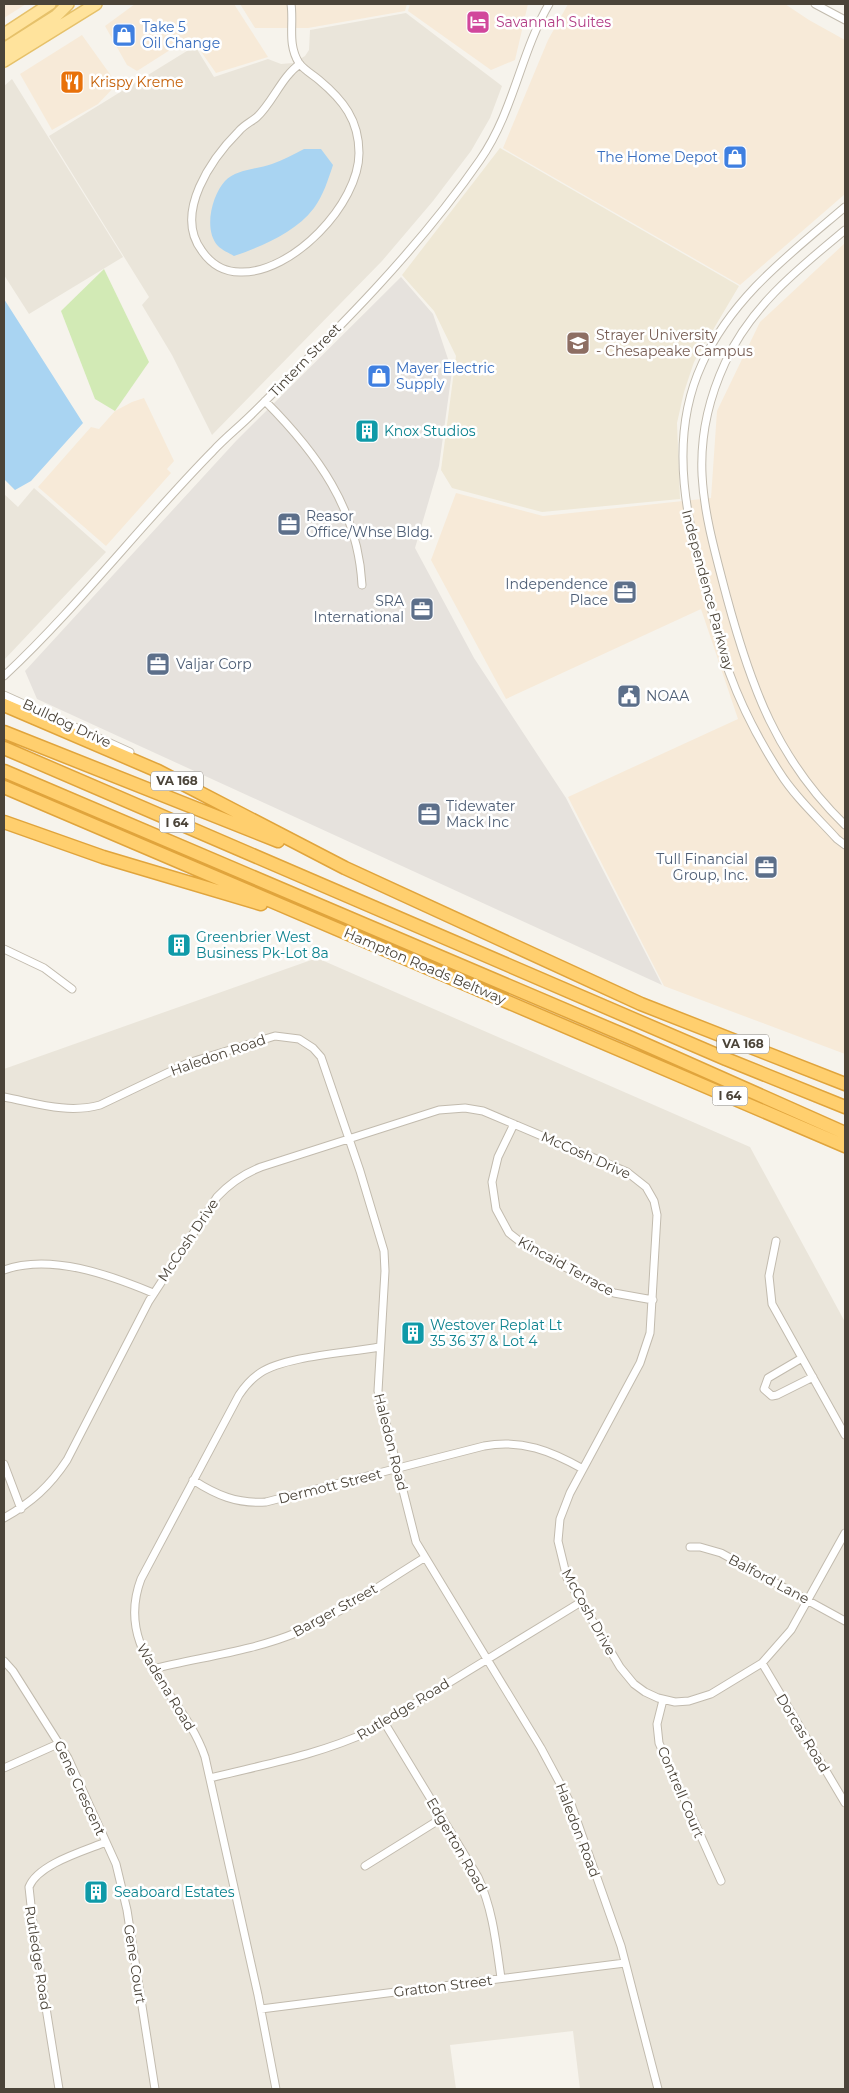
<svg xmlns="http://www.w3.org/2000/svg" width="849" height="2093" font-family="Montserrat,sans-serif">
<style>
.residential{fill:#eae5da}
.commercial{fill:#f7ead8}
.industrial{fill:#e6e2dd}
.education{fill:#efe8d6}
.green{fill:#d2eab5}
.water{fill:#a9d4f2}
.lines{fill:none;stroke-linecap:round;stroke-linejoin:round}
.street-casing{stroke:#c2bbae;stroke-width:9}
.primary-casing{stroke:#e6c16a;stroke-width:14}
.highway-casing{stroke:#e0a43c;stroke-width:15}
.street{stroke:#fff;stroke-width:7}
.primary{stroke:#ffe39c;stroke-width:11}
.highway{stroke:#ffcf6e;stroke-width:12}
.labels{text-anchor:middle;stroke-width:5;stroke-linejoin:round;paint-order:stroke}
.shield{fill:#fff;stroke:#817c74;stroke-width:1}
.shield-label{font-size:12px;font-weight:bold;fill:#4b4439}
.hotel-label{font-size:14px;fill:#b23c85;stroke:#fff;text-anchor:start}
.shop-label{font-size:14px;fill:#366cbe;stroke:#fff;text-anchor:start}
.food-label{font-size:14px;fill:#c56008;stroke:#fff;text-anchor:start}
.education-label{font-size:14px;fill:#785e54;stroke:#fff;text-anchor:start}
.street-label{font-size:14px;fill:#4b4439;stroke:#fff}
.culture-label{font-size:14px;fill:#0d838f;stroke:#fff;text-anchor:start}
.service-label{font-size:14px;fill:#4e5e75;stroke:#fff;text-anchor:start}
</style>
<rect width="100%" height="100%" fill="#f6f3ec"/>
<path class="residential" d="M406 13 502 86 490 118 471 151 433 201 382 261 212 435 172 355 142 305 149 297 49 136 195 46 214 77 268 59 281 64 293 63 305 56 309 50 310 30Z
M12 79 123 257 29 314 4 275V86Z
M34 488 106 552 4 660V494L18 507Z
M317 958 750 1147 845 1322V2089H580L573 2031 450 2045 456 2089H4V1069Z"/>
<path class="commercial" d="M4 4H26L4 18Z
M135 4H234L268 57 216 73 195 43 170 50 137 71 127 65 105 26Z
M240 4H407L405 11 308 28H255Z
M410 4H528L515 60 491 70 408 11Z
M568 4H785L809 20 845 40V194L740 285 503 148 548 40Z
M82 35 117 84 98 104 52 130 20 74Z
M845 243V1054L664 986 568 797 738 719 701 609 506 699 431 560 456 493 543 516 711 498 717 411 760 322Z
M144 398 174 461 167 469 171 473 106 546 38 487 91 427 99 429 115 411 132 402Z"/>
<path class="industrial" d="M401 277 433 314 452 371 439 466 415 548 474 658 566 798 662 985 37 699 25 671 236 441Z"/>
<path class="education" d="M500 148 739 286 694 362 684 392 677 423 680 499 542 512 452 488 441 470 456 356 434 311 402 275Z"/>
<path class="green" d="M104 269 149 362 115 411 95 399 61 311Z"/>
<path class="water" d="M304 149H321L333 165C328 180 323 196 314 208 295 233 262 246 234 256 229 253 222 250 218 246 203 230 212 195 225 181 236 169 258 169 272 164 283 160 294 154 304 149Z
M4 299 83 423 31 481 15 490 4 479Z"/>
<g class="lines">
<g class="street-casing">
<path id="street" d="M291 4C294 24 287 44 299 63 303 69 313 75 319 80 343 100 359 120 359 153 359 204 292 274 240 272 224 272 211 264 202 251 173 213 212 158 239 131 244 125 251 122 257 117 273 102 282 76 300 64
M815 4 845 20
M845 207C791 253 732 297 702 364 666 442 688 526 710 603 716 626 721 650 729 672 742 708 760 742 780 773 795 797 818 818 837 839L845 845
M845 230C798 269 751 306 725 363 685 450 704 511 727 598 751 687 777 759 845 825
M265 401C317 453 358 509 362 585
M4 676C79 606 141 524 213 451 225 438 239 427 251 415 332 335 415 254 480 160 514 111 520 54 549 4
M4 695 130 752
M4 949 44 968 72 989
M4 1097C36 1103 67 1114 100 1105L188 1063 275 1036 299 1039 313 1048 321 1057 360 1171 384 1251 385 1271 378 1391 416 1542 541 1748 571 1804 621 1946 658 2089
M514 1124 498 1157 492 1182 496 1209 509 1233 527 1247 614 1293 653 1300
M776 1241 769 1276 772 1304 845 1435
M4 1270C50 1253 110 1275 153 1293
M802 1358 768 1378 764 1389 772 1396 777 1395 813 1377
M4 1464 21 1509
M193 1480C216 1495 237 1504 266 1502L484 1446C522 1439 551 1451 583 1469
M4 1518C31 1503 50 1486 67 1460L149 1301 217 1197C230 1183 243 1174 261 1167L439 1110 465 1108 483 1111 627 1172 646 1187 654 1201 657 1215 650 1333 640 1363 570 1493 560 1519 558 1541 567 1578 620 1667 634 1684 645 1692 658 1698 675 1702 689 1701 711 1694 762 1663 791 1630 845 1533
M690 1547H700L721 1553 845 1621
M4 1661 13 1671 68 1758 116 1864 127 1910 155 2089
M762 1663 845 1803
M153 1669C201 1657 253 1651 298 1632 342 1613 383 1583 424 1558
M663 1700 657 1724 659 1743 721 1881
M384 1722 478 1877C493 1910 496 1943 501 1978
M4 1768 60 1743
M210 1778C266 1764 318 1755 370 1731L581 1602
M365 1866 442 1818
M261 2009 625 1963
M59 2089 34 1933 29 1887C38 1864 84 1851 106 1842
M276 2089 258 1995 205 1757C184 1694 113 1653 141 1579L239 1395C245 1386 251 1379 260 1373 285 1356 348 1353 379 1347"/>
</g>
<g class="primary-casing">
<path id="primary" d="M4 34 50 4
M4 49 56 16 68 4
M4 61 96 4"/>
</g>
<g class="highway-casing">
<path id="highway" d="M4 705 158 771 345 868 641 1004 845 1084
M4 732 278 841
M4 748 726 1059 845 1107
M4 771 631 1038 845 1133
M4 787 845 1146
M4 822 103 857 261 904"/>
</g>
<use href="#street" class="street"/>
<use href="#primary" class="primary"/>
<use href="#highway" class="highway"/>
</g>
<defs>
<g id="hotel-square" transform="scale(1.25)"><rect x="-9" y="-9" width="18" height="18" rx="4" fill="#d1479c" stroke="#fff"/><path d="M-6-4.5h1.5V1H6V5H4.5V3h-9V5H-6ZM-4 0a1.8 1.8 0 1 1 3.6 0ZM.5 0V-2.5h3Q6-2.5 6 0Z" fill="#fff"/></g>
<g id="shop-square" transform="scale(1.25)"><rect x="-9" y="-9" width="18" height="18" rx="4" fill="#3f7fe0" stroke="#fff"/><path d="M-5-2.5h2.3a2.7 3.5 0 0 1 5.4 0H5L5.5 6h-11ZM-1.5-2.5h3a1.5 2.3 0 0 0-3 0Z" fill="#fff"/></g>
<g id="restaurant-square" transform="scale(1.25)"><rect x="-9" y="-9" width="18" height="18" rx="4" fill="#e8710a" stroke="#fff"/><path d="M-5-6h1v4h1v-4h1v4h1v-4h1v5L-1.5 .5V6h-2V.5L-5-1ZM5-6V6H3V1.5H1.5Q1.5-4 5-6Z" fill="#fff"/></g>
<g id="university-square" transform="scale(1.25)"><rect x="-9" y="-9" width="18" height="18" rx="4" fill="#8d6e63" stroke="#fff"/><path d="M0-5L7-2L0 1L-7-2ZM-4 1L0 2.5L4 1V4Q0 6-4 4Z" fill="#fff"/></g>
<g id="building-square" transform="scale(1.25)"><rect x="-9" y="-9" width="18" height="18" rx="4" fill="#0f9aa8" stroke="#fff"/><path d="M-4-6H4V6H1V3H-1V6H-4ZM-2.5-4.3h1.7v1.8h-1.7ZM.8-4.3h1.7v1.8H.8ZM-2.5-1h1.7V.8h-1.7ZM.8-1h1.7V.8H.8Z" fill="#fff"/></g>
<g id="office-square" transform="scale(1.25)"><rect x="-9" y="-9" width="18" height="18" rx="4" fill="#5c6f8a" stroke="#fff"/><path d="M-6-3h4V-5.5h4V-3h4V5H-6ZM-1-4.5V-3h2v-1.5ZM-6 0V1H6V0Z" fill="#fff"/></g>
<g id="civic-square" transform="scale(1.25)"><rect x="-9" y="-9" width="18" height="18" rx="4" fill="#5c6f8a" stroke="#fff"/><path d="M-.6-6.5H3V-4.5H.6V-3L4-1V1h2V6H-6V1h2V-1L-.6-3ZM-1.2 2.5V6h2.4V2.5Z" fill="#fff"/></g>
</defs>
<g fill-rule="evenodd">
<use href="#hotel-square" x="478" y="22"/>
<use href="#shop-square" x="124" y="35"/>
<use href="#restaurant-square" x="72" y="82"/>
<use href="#shop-square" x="735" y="157"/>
<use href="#university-square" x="578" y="343"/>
<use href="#shop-square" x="379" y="376"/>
<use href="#building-square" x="367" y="431"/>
<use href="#office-square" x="289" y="524"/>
<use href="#office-square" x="625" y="592"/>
<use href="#office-square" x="422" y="609"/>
<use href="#office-square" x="158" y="664"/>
<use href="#civic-square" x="629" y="696"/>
<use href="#office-square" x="429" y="814"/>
<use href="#office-square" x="766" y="867"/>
<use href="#building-square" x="179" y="945"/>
<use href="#building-square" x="413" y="1333"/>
<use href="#building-square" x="96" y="1892"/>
</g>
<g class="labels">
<g class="shield">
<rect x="151" y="771.5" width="52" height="19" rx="4"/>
<rect x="159.5" y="813.5" width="35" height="19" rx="4"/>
<rect x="717" y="1034.5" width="52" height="19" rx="4"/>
<rect x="712.5" y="1086.5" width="35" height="19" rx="4"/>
</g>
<g class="shield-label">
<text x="177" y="785">VA 168</text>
<text x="177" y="827">I 64</text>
<text x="743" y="1048">VA 168</text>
<text x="730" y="1100">I 64</text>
</g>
<g class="hotel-label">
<text x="496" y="27">Savannah Suites</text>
</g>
<g class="shop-label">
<text x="142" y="32">Take 5<tspan x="142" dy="16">Oil Change</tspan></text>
<text x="718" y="162" text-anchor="end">The Home Depot</text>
<text x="396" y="373">Mayer Electric<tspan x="396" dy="16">Supply</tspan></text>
</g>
<g class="food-label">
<text x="90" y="87">Krispy Kreme</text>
</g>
<g class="education-label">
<text x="596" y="340">Strayer University<tspan x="596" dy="16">- Chesapeake Campus</tspan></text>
</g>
<g class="street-label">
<text transform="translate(305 360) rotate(-46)" y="5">Tintern Street</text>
<text transform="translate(708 590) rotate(75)" y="5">Independence Parkway</text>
<text transform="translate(67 723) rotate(25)" y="5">Bulldog Drive</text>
<text transform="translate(425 966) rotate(23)" y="5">Hampton Roads Beltway</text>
<text transform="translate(218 1055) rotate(-19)" y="5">Haledon Road</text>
<text transform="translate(586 1155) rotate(24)" y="5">McCosh Drive</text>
<text transform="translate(188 1240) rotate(-56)" y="5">McCosh Drive</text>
<text transform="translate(566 1266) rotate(29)" y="5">Kincaid Terrace</text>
<text transform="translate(391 1442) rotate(76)" y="5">Haledon Road</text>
<text transform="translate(330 1486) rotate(-14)" y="5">Dermott Street</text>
<text transform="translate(769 1579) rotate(28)" y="5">Balford Lane</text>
<text transform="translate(335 1610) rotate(-29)" y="5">Barger Street</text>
<text transform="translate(589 1612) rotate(61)" y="5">McCosh Drive</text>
<text transform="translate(166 1687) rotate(59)" y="5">Wadena Road</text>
<text transform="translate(403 1709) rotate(-31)" y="5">Rutledge Road</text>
<text transform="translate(803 1733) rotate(59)" y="5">Dorcas Road</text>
<text transform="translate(80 1788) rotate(65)" y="5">Gene Crescent</text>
<text transform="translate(681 1792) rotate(67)" y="5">Contrell Court</text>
<text transform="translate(578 1830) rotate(69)" y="5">Haledon Road</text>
<text transform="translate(457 1845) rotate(60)" y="5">Edgerton Road</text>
<text transform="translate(38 1958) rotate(81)" y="5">Rutledge Road</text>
<text transform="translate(135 1964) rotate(81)" y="5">Gene Court</text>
<text transform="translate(443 1986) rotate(-7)" y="5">Gratton Street</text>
</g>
<g class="culture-label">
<text x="384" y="436">Knox Studios</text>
<text x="196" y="942">Greenbrier West<tspan x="196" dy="16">Business Pk-Lot 8a</tspan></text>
<text x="430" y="1330">Westover Replat Lt<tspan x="430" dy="16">35 36 37 &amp; Lot 4</tspan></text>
<text x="114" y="1897">Seaboard Estates</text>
</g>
<g class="service-label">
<text x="306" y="521">Reasor<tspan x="306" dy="16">Office/Whse Bldg.</tspan></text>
<text x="608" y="589" text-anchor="end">Independence<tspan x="608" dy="16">Place</tspan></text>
<text x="404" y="606" text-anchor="end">SRA<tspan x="404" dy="16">International</tspan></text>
<text x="176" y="669">Valjar Corp</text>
<text x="646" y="701">NOAA</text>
<text x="446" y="811">Tidewater<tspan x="446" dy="16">Mack Inc</tspan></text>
<text x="748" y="864" text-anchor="end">Tull Financial<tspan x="748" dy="16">Group, Inc.</tspan></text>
</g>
</g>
<rect width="849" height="2093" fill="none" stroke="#4b4439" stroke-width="10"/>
</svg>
